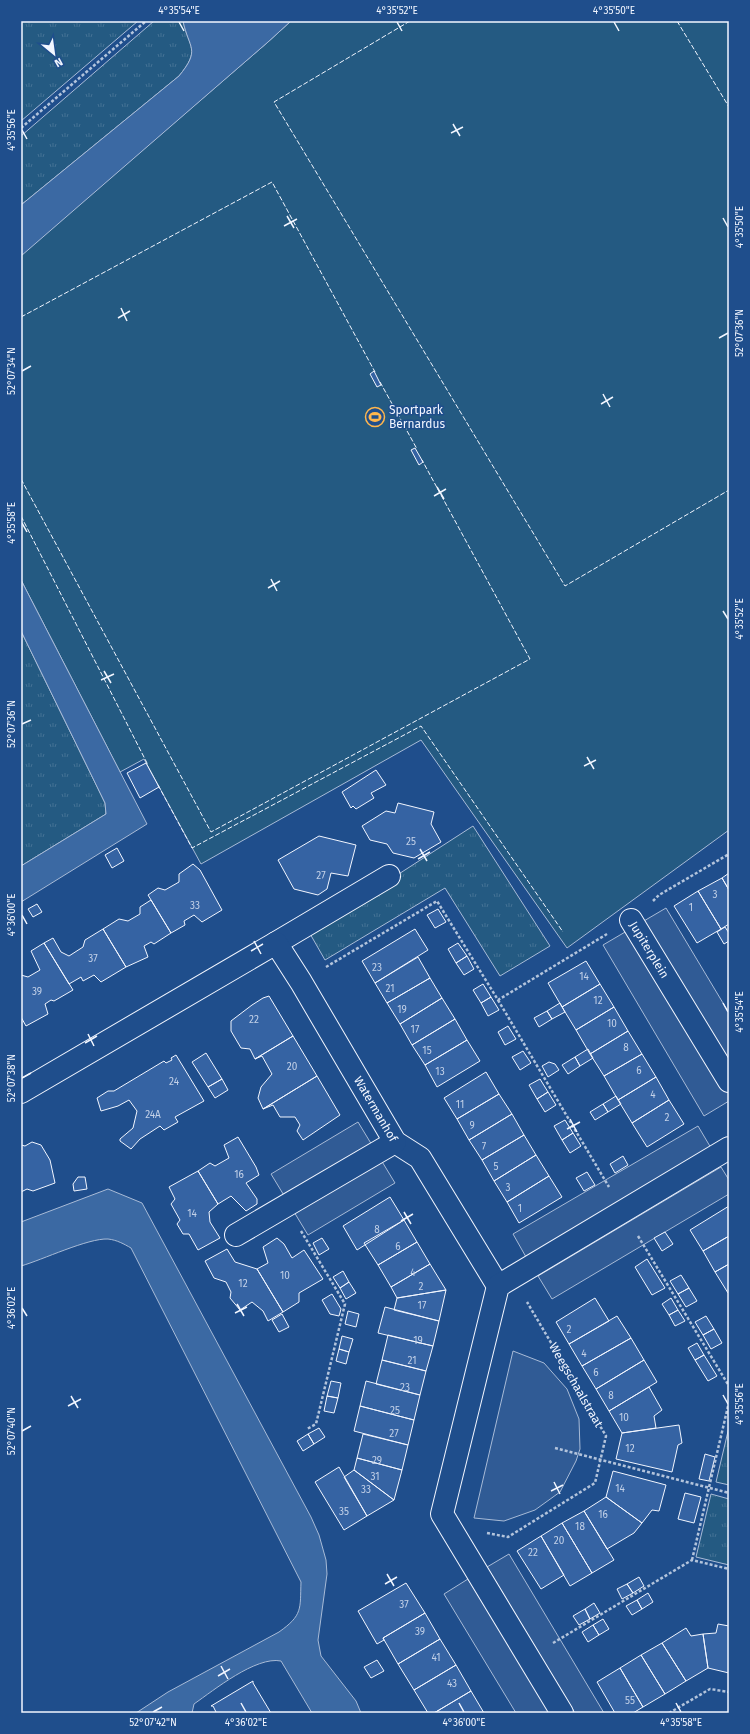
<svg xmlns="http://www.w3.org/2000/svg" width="750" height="1734" font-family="'Fira Sans',sans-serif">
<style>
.grass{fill:url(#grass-tufts);stroke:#a8bbd7}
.pitch{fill:#245a82;stroke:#a8bbd7}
.parking{fill:#305b95;stroke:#a8bbd7}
.water{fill:#3b69a3;stroke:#a8bbd7}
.building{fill:#3563a3;stroke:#f2f6ff}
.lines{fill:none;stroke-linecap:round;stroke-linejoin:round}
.street-casing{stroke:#f2f6ff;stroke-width:24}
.path{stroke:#b3c4dc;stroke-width:2.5;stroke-dasharray:3 2;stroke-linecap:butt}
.street{stroke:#1f4e8c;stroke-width:22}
.fence{stroke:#f2f6ff;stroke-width:1;stroke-dasharray:5 2;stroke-linecap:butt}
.ticks{fill:none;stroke:#f2f6ff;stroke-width:1.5}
.labels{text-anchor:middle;stroke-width:3;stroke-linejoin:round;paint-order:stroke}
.number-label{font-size:10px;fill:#c3d1e8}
.poi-label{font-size:12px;fill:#f2f6ff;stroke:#1f4e8c;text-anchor:start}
.street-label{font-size:12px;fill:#f2f6ff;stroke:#1f4e8c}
.neatline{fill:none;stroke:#f2f6ff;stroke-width:1.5}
.ticks-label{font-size:10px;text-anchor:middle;fill:#f2f6ff}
</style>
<defs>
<pattern id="grass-tufts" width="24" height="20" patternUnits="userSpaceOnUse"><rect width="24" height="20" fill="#245a82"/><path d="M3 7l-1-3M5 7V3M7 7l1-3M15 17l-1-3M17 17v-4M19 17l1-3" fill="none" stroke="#447295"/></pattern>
</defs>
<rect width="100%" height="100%" fill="#1f4e8c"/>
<path class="grass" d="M21 21H138L21 121Z
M154 21H183C189 49 201 49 179 76L21 205V136Z
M21 631 105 803 106 814 21 866Z
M473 826 550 946 500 976 445 888 325 960 309 932Z
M729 1427V1485L716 1482Z
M711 1494 729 1499V1565L696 1557Z"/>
<path class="pitch" d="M291 21H729V830L567 948 421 740 201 864 144 759 120 772 21 580V255L268 42Z"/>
<path class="parking" d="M666 908 729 1013V1101L704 1116 603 945Z
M358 1122 395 1183 308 1235 271 1174Z
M698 1126 711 1148 526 1257 513 1234Z
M721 1167 729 1180V1194L552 1299 538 1276Z
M513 1351 544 1363 567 1389 579 1419 580 1449 576 1461 560 1492 535 1510 504 1521 474 1518Z
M509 1554 604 1713H575L487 1567Z
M468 1579 550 1713H516L444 1594Z"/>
<path class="water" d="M183 21H291L268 42 21 256V205L179 76C201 49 189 49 183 21Z
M21 580 147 824 21 902V866L106 814 105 803 21 631Z
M108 1189 142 1203 311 1517 319 1535 326 1560 327 1574 318 1640 321 1656 356 1701 361 1713H312L281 1661C256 1656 214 1690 194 1704L192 1713H136L168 1692 279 1632C303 1615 300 1609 301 1582L131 1248C124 1244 117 1240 108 1239 88 1238 42 1260 21 1266V1222Z"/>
<path class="building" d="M374 371 381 385 377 387 370 374Z
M415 448 423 462 419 465 411 450Z
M146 763 159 787 140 798 127 773Z
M376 770 386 785 371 793 374 798 356 809 353 806 351 808 342 792Z
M398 803 434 812 431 824 441 842 414 858 393 853 387 844 370 840 362 826 386 811 395 813Z
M319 836 356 845 348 876 331 873 327 889 318 895 294 889 278 860Z
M117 848 124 861 112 868 105 855Z
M193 864 200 870 222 910 202 922 194 915 184 921 185 925 171 933 148 895 158 888 165 890 179 882V874Z
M729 873V890L722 878Z
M722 878 729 890V924L721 929 698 891Z
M698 891 721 929 697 943 674 906Z
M151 900 171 933 154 944 151 942 144 946 148 957 126 967 103 929 119 919 128 921 140 914V907Z
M37 904 42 912 33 917 28 909Z
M438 909 446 922 435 928 427 915Z
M725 927 729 933V941L724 944 717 932Z
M103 929 126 967 101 982 94 975 83 981 81 977 69 984 44 943 53 938 61 952 69 956 83 947 85 940Z
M415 929 428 950 375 983 362 961Z
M44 943 73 990 54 1001 51 1000 45 1004 48 1014 26 1026 21 1017V975L28 977 40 970 31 951Z
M458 943 467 956 456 963 448 949Z
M467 956 474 969 464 975 456 963Z
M418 957 430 978 387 1003 375 983Z
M586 961 600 984 562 1007 548 983Z
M430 978 442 998 400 1024 387 1003Z
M483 984 491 997 481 1003 473 990Z
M600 984 614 1007 576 1030 562 1007Z
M269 996 293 1036 255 1059 250 1049 241 1048 231 1031V1021L252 1005 263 998Z
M491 997 499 1010 488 1016 481 1003Z
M442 998 455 1019 412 1045 400 1024Z
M560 1003 565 1012 552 1019 547 1011Z
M614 1007 628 1031 590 1054 576 1030Z
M547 1011 552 1019 539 1027 534 1018Z
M455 1019 467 1040 425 1065 412 1045Z
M508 1026 516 1039 505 1045 498 1032Z
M628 1031 642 1054 604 1076 590 1054Z
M293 1036 317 1076 263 1109 258 1098 261 1087 272 1074 262 1056 255 1059Z
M467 1040 480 1061 437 1087 425 1065Z
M588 1049 593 1058 580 1066 575 1057Z
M523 1051 531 1063 520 1070 512 1057Z
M206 1053 222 1079 208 1087 192 1062Z
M642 1054 656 1077 618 1100 604 1076Z
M176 1055 204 1101 175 1117 178 1122 164 1130 160 1126 140 1139 131 1149 120 1141V1139L133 1128 137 1111 129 1100 118 1106 101 1111 97 1098 108 1091H114L164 1061 166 1063 172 1060 171 1058Z
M575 1057 580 1066 568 1074 562 1065Z
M549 1062 555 1064 559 1070 548 1077 542 1066Z
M486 1072 499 1094 457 1119 444 1098Z
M317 1076 340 1115 303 1140 297 1131 300 1125 295 1117H280L273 1105 263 1109Z
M656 1077 669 1100 632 1123 618 1100Z
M222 1079 228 1090 215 1098 208 1087Z
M540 1079 548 1092 537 1099 529 1085Z
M548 1092 556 1105 545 1112 537 1099Z
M499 1094 512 1114 469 1140 457 1119Z
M616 1096 621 1104 608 1112 603 1104Z
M669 1100 684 1124 647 1147 632 1123Z
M603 1104 608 1112 595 1120 590 1112Z
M512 1114 524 1135 482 1160 469 1140Z
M565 1120 573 1133 562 1140 554 1126Z
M573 1133 581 1146 570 1153 562 1140Z
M524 1135 536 1155 494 1181 482 1160Z
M238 1137 256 1167 259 1175 246 1183 257 1199V1204L246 1211 231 1196 218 1204 198 1171 210 1163 215 1166 229 1158 224 1145Z
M32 1142 41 1145 50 1160 55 1183 33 1191 27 1189 21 1192V1145L25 1146Z
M536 1155 549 1176 507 1202 494 1181Z
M623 1156 628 1165 615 1173 610 1164Z
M198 1171 218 1204 209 1212 210 1222 220 1238 198 1250 189 1234H183L177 1224 180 1220 171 1204 175 1199 169 1187Z
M587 1172 595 1185 584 1191 576 1178Z
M549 1176 562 1197 519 1223 507 1202Z
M78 1177H85L87 1189 74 1191 73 1184Z
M390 1197 404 1220 357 1250 343 1226Z
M729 1206V1236L703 1251 690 1230Z
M404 1220 417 1242 378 1265 364 1243Z
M665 1232 673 1244 662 1251 654 1238Z
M729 1236V1264L715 1272 703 1251Z
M277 1238 284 1244 292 1258 304 1250 323 1279 299 1293V1302L283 1312 257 1269 268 1263 263 1247Z
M322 1238 329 1249 319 1255 313 1243Z
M417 1242 430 1264 391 1287 378 1265Z
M227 1249 235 1262 257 1269 283 1312 268 1321 263 1311 252 1302 240 1310 230 1298 231 1292 226 1282 214 1278 205 1261Z
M647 1259 665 1288 652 1295 635 1267Z
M430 1264 446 1290 397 1298 391 1287Z
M729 1264V1292L728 1293 715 1272Z
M343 1271 349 1282 340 1288 333 1277Z
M681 1275 689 1288 678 1294 670 1281Z
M349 1282 356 1293 346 1299 340 1288Z
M689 1288 697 1301 686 1307 678 1294Z
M446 1290 439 1321 394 1310 397 1298Z
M332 1294 341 1309 339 1316 330 1314 322 1300Z
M595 1298 609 1321 569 1344 556 1322Z
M671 1298 678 1310 669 1315 662 1304Z
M385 1307 439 1321 433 1346 378 1333Z
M678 1310 685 1321 675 1326 669 1315Z
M348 1311 359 1314 356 1327 345 1324Z
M282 1314 289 1327 279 1332 272 1320Z
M617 1316 631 1338 582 1366 569 1344Z
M706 1316 714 1329 703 1335 695 1322Z
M714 1329 722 1343 711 1349 703 1335Z
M388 1335 433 1346 426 1371 382 1360Z
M342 1336 353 1339 349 1352 339 1349Z
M631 1338 644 1360 596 1389 582 1366Z
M697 1343 704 1355 695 1360 688 1348Z
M339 1349 349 1352 346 1364 336 1361Z
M704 1355 717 1376 708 1381 695 1360Z
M382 1360 426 1371 420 1395 376 1384Z
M644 1360 657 1382 609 1411 596 1389Z
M331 1381 341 1383 338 1398 327 1396Z
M366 1381 420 1395 414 1420 360 1406Z
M649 1387 662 1410 654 1416 656 1428 622 1433 609 1411Z
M327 1396 338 1398 334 1413 324 1411Z
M360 1406 414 1420 408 1445 354 1431Z
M679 1425 682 1443 678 1445 672 1472 616 1459 622 1433Z
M319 1428 325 1437 314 1444 308 1434Z
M308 1434 314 1444 303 1451 297 1441Z
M363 1434 408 1445 402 1470 357 1458Z
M705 1454 715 1457 709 1481 699 1479Z
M357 1458 402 1470 394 1500 354 1470Z
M339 1467 367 1516 344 1530 315 1482Z
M354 1470 394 1500 367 1516 344 1477Z
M613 1471 666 1485 659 1511 652 1510 642 1523 606 1497Z
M685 1493 701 1497 694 1523 678 1519Z
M606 1497 642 1523 634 1533 607 1549 584 1511Z
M584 1511 614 1560 592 1573 562 1523Z
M562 1523 592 1573 570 1586 541 1536Z
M541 1536 564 1575 541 1589 517 1551Z
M639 1577 644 1586 633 1593 627 1584Z
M406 1583 425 1613 383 1638 384 1640 377 1644 358 1611Z
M627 1584 633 1593 622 1599 617 1589Z
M648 1593 653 1602 642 1609 637 1600Z
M637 1600 642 1609 632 1615 626 1606Z
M594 1603 600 1613 590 1619 585 1609Z
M585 1609 590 1619 579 1625 573 1616Z
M425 1613 440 1639 398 1664 383 1638Z
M603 1619 609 1629 599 1635 593 1625Z
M718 1624 729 1626V1673L708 1668 703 1634 716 1633Z
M593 1625 599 1635 588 1642 582 1632Z
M686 1628 691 1636 703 1634 708 1668 686 1681 662 1643Z
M440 1639 456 1665 414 1690 398 1664Z
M662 1643 686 1681 665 1694 641 1655Z
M641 1655 665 1694 643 1707 620 1668Z
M377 1660 384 1671 371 1678 364 1667Z
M456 1665 471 1691 434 1713H428L414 1690Z
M620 1668 643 1707 633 1713H615L597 1682Z
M253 1681V1683L271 1713H214L216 1712 213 1706H211Z
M471 1691 484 1713H434Z"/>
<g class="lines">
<g class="street-casing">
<g id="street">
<path id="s1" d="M631 920 729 1081"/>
<path d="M276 943 389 876"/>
<path id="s2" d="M21 1092 276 943 301 982 395 1142 420 1158 498 1286"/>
<path d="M236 1235 395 1142"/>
<path d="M562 1713 442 1514 498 1286 729 1148"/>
</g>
</g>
<path class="path" d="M21 128 146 21
M653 901 659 895 729 854
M326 967 437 901 498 1000 607 934
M498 1000 609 1187
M301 1231 345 1304 316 1424 307 1429
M638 1236 729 1386
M555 1448 729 1493
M487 1533 508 1537 595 1483 606 1436 527 1302
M692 1560 729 1402
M553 1643 692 1560 729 1569
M669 1713 710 1689 729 1692"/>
<use href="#street" class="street"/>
<path class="fence" d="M410 21 274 102 565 586 729 490
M677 21 729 107
M21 317 272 182 375 372
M380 382 417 449
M21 479 211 832 530 659 422 460
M21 516 148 765
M158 785 192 848 421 726 563 932"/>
</g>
<path class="ticks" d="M179 22 184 31M397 22 402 31M614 22 619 31M453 124 460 136M22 130 27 139M451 133 463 127M287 216 294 228M723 218 728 227M284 226 297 219M121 308 127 321M118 318 130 311M719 338 728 333M22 371 31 366M603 394 610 407M601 404 613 397M437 487 444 499M434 496 446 489M22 523 27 532M271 579 277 591M268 588 280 581M723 611 728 619M104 671 111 683M101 680 114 674M22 724 31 720M587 757 594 769M584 766 596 760M420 849 427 861M418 859 430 852M22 915 27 924M254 941 261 954M251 951 263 944M723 1003 728 1012M88 1034 94 1046M85 1043 97 1036M22 1078 31 1073M570 1119 577 1132M567 1129 580 1122M404 1212 411 1224M401 1221 413 1214M237 1304 244 1316M22 1308 27 1316M235 1313 247 1307M723 1395 728 1404M71 1396 78 1408M68 1406 81 1399M22 1431 31 1426M554 1482 560 1494M551 1491 563 1485M387 1574 394 1586M385 1584 397 1577M221 1666 228 1679M218 1676 230 1669M241 1703 246 1712M459 1703 464 1712M676 1703 681 1712M153 1712 162 1707"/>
<defs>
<g id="stadium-ring" transform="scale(1)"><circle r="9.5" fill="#1f4e8c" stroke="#ffb74d" stroke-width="1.5"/><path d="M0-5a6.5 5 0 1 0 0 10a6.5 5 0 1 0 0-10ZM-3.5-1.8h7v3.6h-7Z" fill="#ffb74d"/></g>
</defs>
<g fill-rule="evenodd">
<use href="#stadium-ring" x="375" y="417"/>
</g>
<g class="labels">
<g class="number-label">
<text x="411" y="845">25</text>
<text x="321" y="879">27</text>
<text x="715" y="898">3</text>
<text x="195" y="909">33</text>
<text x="691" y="911">1</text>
<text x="93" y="962">37</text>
<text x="377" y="971">23</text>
<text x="584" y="980">14</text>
<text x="390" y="992">21</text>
<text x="37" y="995">39</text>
<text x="598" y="1004">12</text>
<text x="402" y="1013">19</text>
<text x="254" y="1023">22</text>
<text x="612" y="1027">10</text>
<text x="415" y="1033">17</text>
<text x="626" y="1051">8</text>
<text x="427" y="1054">15</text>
<text x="292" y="1070">20</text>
<text x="639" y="1074">6</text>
<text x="440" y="1075">13</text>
<text x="174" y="1085">24</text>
<text x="653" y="1098">4</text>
<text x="460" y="1108">11</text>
<text x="153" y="1118">24A</text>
<text x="667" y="1121">2</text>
<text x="472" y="1129">9</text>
<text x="484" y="1150">7</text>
<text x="496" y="1170">5</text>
<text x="239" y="1178">16</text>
<text x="508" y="1191">3</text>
<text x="520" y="1212">1</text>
<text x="192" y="1217">14</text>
<text x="377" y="1233">8</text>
<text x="398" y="1250">6</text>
<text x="413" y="1276">4</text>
<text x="285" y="1279">10</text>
<text x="243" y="1287">12</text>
<text x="421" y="1290">2</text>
<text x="422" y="1309">17</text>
<text x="569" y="1333">2</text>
<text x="418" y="1344">19</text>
<text x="584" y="1357">4</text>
<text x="412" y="1364">21</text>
<text x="596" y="1376">6</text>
<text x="405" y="1391">23</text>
<text x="611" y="1399">8</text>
<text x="395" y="1414">25</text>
<text x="624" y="1421">10</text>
<text x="394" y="1437">27</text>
<text x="630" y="1452">12</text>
<text x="377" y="1464">29</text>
<text x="375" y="1480">31</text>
<text x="620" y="1492">14</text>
<text x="366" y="1493">33</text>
<text x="344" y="1515">35</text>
<text x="603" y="1518">16</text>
<text x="580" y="1530">18</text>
<text x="559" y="1544">20</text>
<text x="533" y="1556">22</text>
<text x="404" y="1608">37</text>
<text x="420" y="1635">39</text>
<text x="436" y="1661">41</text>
<text x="452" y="1687">43</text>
<text x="630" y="1704">55</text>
</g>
<g class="poi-label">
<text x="389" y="414">Sportpark<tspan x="389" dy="14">Bernardus</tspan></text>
</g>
<g class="street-label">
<text dy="4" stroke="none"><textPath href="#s1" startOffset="35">Jupiterplein</textPath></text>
<text dy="4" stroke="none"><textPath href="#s2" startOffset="489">Watermanhof</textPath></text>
<text transform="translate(576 1385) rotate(60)" y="4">Weegschaalstraat</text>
</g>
</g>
<rect width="750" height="1734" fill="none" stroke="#1f4e8c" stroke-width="44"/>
<g transform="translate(54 54) rotate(151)" stroke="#1f4e8c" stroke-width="3" paint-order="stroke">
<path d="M0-3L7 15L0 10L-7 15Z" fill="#f2f6ff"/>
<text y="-6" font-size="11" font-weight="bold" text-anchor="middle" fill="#f2f6ff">N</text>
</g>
<rect x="22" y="22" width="706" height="1690" class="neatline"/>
<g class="ticks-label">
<text x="179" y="14">4°35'54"E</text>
<text x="397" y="14">4°35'52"E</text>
<text x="614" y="14">4°35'50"E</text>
<text transform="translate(11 130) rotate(-90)" y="4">4°35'56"E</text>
<text transform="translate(739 227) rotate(-90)" y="4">4°35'50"E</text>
<text transform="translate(739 333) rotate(-90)" y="4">52°07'36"N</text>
<text transform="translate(11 371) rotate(-90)" y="4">52°07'34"N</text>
<text transform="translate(11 523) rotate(-90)" y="4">4°35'58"E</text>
<text transform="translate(739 619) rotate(-90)" y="4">4°35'52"E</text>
<text transform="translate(11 724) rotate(-90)" y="4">52°07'36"N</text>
<text transform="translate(11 915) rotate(-90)" y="4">4°36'00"E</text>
<text transform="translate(739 1012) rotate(-90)" y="4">4°35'54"E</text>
<text transform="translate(11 1078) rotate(-90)" y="4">52°07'38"N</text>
<text transform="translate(11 1308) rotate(-90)" y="4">4°36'02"E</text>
<text transform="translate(739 1404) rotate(-90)" y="4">4°35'56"E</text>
<text transform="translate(11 1431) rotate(-90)" y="4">52°07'40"N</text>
<text x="153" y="1726">52°07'42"N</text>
<text x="246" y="1726">4°36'02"E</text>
<text x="464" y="1726">4°36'00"E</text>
<text x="681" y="1726">4°35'58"E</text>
</g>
</svg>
